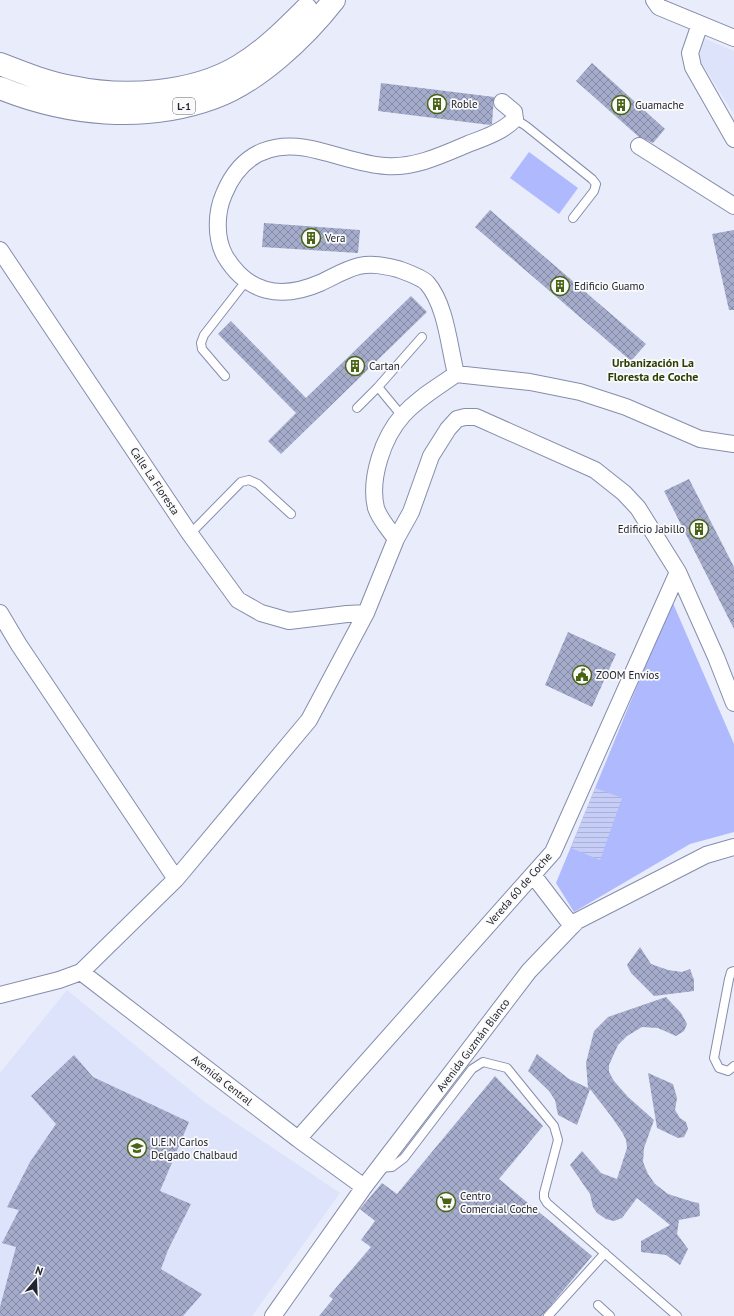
<svg xmlns="http://www.w3.org/2000/svg" width="734" height="1316" font-family="'PT Sans',sans-serif">
<style>
.built{fill:#dee3fc}
.park{fill:#aebafd}
.water{fill:url(#water-rules)}
.building{fill:url(#building-cross-hatch)}
.lines{fill:none;stroke-linecap:round;stroke-linejoin:round}
.lane-casing{stroke:#868dac;stroke-width:10}
.street-casing{stroke:#868dac;stroke-width:18}
.primary-casing{stroke:#868dac;stroke-width:24}
.lane{stroke:#fff;stroke-width:8}
.street{stroke:#fff;stroke-width:16}
.primary{stroke:#fff;stroke-width:22}
.labels{text-anchor:middle;stroke-width:3.5;stroke-linejoin:round;paint-order:stroke}
.shield{fill:#fafafa;stroke:#62646d;stroke-width:1}
.shield-label{font-size:10px;font-weight:bold;fill:#212430}
.poi-label{font-size:11px;fill:#212430;stroke:#fafafa;text-anchor:start}
.street-label{font-size:11px;fill:#212430;stroke:#fafafa}
.neighbourhood-label{font-size:12px;font-weight:bold;fill:#2c3d06;stroke:#fafafa}
</style>
<defs>
<pattern id="water-rules" width="6" height="5" patternUnits="userSpaceOnUse"><rect width="6" height="5" fill="#c6cef7"/><path d="M0 2.5h6" fill="none" stroke="#aab1d4"/></pattern>
<pattern id="building-cross-hatch" width="8" height="8" patternUnits="userSpaceOnUse"><rect width="8" height="8" fill="#a4abcb"/><path d="M0 0l8 8M0 8l8-8" fill="none" stroke="#858ba5"/></pattern>
</defs>
<rect width="100%" height="100%" fill="#e9ecfa"/>
<path class="built" d="M705 39 734 51V114L698 58Z
M67 990 206 1103 340 1193 252 1316H0V1073Z"/>
<path class="park" d="M529 152 578 188 559 214 510 178Z
M672 601 734 744V832L690 844 574 912 556 883Z"/>
<path class="water" d="M595 788 622 798 600 860 571 848Z"/>
<path class="building" d="M592 63 665 129 653 143 639 137 576 81Z
M381 83 494 97 492 124 490 125 378 111Z
M490 210 646 344 631 361 475 227Z
M264 223 360 230 358 253 262 247Z
M734 230V310H729L712 234Z
M411 296 427 312 281 454 268 441 296 413 218 334 231 321 306 398Z
M689 479 734 567V629L664 491Z
M568 632 616 654 592 707 545 685Z
M640 947 651 964 668 970 682 972 690 969 694 980V991L654 996 631 973 627 965Z
M666 997 681 1013 687 1024 684 1031 676 1036 658 1028 642 1027 627 1036 618 1045 609 1065V1072L614 1081 628 1097 654 1120 644 1148 643 1162 648 1174 655 1184 668 1194 693 1202 699 1203 700 1216 679 1220 677 1234 688 1249 680 1265 666 1255 641 1252V1241L670 1225 637 1198 622 1218 614 1221 606 1219 597 1213 593 1207 590 1194 570 1165 582 1151 601 1173 617 1179 627 1148 626 1140 622 1132 611 1116 590 1089 577 1125 558 1115 555 1100 549 1091 528 1071 537 1054 569 1079 588 1088 586 1063 594 1031 608 1017Z
M74 1055 93 1077 189 1122 160 1191 191 1204 168 1250 161 1269 202 1294 183 1316H0V1307L16 1247 2 1243 19 1210 7 1207 30 1162 56 1124 31 1096Z
M648 1073 673 1084 677 1098 675 1110 680 1118 686 1122 688 1129 684 1137 678 1138 657 1128Z
M495 1076 543 1126 499 1179 592 1256 542 1316H319L333 1299 329 1296 371 1247 361 1240 375 1221 360 1209 382 1183 397 1194Z"/>
<g class="lines">
<g class="lane-casing">
<path id="lane" d="M515 119 526 126 592 179 596 184 594 191 573 218
M225 376 202 349 201 343 204 335 246 281
M378 387 422 337
M357 408 378 387 402 416
M190 534 241 482 249 480 258 484 291 514
M734 971 731 972 729 979 714 1058 719 1068 728 1071 734 1066
M380 1168 392 1167 404 1158 472 1069 483 1062 507 1068 554 1126 558 1140 544 1193V1198L547 1203 677 1316
M598 1305 610 1316
M548 1316 605 1253"/>
</g>
<g class="street-casing">
<path id="street" d="M654 0 659 7 734 38
M700 24 690 53 693 67 734 139
M639 146 734 206
M0 250 190 534 238 600 261 613 289 621 347 614 366 613
M456 374C449 346 446 305 427 283 421 277 406 272 398 269 385 266 373 263 359 266 346 269 333 277 320 283 281 300 247 293 225 256 215 238 216 212 224 194 242 150 277 139 320 151 341 156 364 165 386 166 415 168 442 155 468 144 484 138 502 132 515 119L514 112 502 102
M396 539C389 529 380 520 376 508 369 479 383 437 403 415 418 398 438 387 456 374L530 382 580 392 626 407 700 439 734 444
M0 613 19 645 176 879
M533 875 572 926
M81 972 298 1139 364 1187
M0 995 59 980 81 972 176 879 309 720 366 613 396 539 411 512 431 456 448 429 457 419 465 417H476L595 470 624 493 638 508 678 572 716 657 734 703
M298 1139 553 852 678 572
M273 1316 364 1187 529 971 572 926 577 921 706 855 734 847"/>
</g>
<g class="primary-casing">
<path id="primary" d="M0 64C23 73 48 83 72 87 123 98 193 94 239 66 264 51 285 30 306 9
M0 88C67 115 144 123 213 98 258 82 305 37 334 0"/>
</g>
<use href="#lane" class="lane"/>
<use href="#street" class="street"/>
<use href="#primary" class="primary"/>
</g>
<defs>
<g id="building-ring" transform="scale(1)"><circle r="9.5" fill="#fafafa" stroke="#4a6415" stroke-width="1.5"/><path d="M-4-6H4V6H1V3H-1V6H-4ZM-2.5-4.3h1.7v1.8h-1.7ZM.8-4.3h1.7v1.8H.8ZM-2.5-1h1.7V.8h-1.7ZM.8-1h1.7V.8H.8Z" fill="#4a6415"/></g>
<g id="civic-ring" transform="scale(1)"><circle r="9.5" fill="#fafafa" stroke="#4a6415" stroke-width="1.5"/><path d="M-.6-6.5H3V-4.5H.6V-3L4-1V1h2V6H-6V1h2V-1L-.6-3ZM-1.2 2.5V6h2.4V2.5Z" fill="#4a6415"/></g>
<g id="school-ring" transform="scale(1)"><circle r="9.5" fill="#fafafa" stroke="#4a6415" stroke-width="1.5"/><path d="M0-5L7-2L0 1L-7-2ZM-4 1L0 2.5L4 1V4Q0 6-4 4Z" fill="#4a6415"/></g>
<g id="supermarket-ring" transform="scale(1)"><circle r="9.5" fill="#fafafa" stroke="#4a6415" stroke-width="1.5"/><path d="M-6-5.5h2.5l.6 2H6L4.5 2H-2.5L-4.4-4H-6ZM-1.5 3.2a1.3 1.3 0 1 0 .1 0ZM3 3.2a1.3 1.3 0 1 0 .1 0Z" fill="#4a6415"/></g>
</defs>
<g fill-rule="evenodd">
<use href="#building-ring" x="437" y="104"/>
<use href="#building-ring" x="621" y="105"/>
<use href="#building-ring" x="311" y="238"/>
<use href="#building-ring" x="560" y="286"/>
<use href="#building-ring" x="355" y="366"/>
<use href="#building-ring" x="699" y="529"/>
<use href="#civic-ring" x="582" y="675"/>
<use href="#school-ring" x="137" y="1148"/>
<use href="#supermarket-ring" x="446" y="1202"/>
</g>
<g class="labels">
<rect class="shield" x="173" y="98" width="22" height="16" rx="3"/>
<g class="shield-label">
<text x="184" y="110">L-1</text>
</g>
<g class="poi-label">
<text x="451" y="108">Roble</text>
<text x="635" y="109">Guamache</text>
<text x="325" y="242">Vera</text>
<text x="574" y="290">Edificio Guamo</text>
<text x="369" y="370">Cartan</text>
<text x="685" y="533" text-anchor="end">Edificio Jabillo</text>
<text x="596" y="679">ZOOM Envíos</text>
<text x="151" y="1146">U.E.N Carlos<tspan x="151" dy="13">Delgado Chalbaud</tspan></text>
<text x="460" y="1200">Centro<tspan x="460" dy="13">Comercial Coche</tspan></text>
</g>
<g class="street-label">
<text transform="translate(155 481) rotate(56)" y="4">Calle La Floresta</text>
<text transform="translate(519 889) rotate(-49)" y="4">Vereda 60 de Coche</text>
<text transform="translate(473 1045) rotate(-53)" y="4">Avenida Guzmán Blanco</text>
<text transform="translate(222 1080) rotate(38)" y="4">Avenida Central</text>
</g>
<g class="neighbourhood-label">
<text x="653" y="367">Urbanización La<tspan x="653" dy="14">Floresta de Coche</tspan></text>
</g>
</g>
<g transform="translate(36 1280) rotate(19)" stroke="#fafafa" stroke-width="3" paint-order="stroke">
<path d="M0-3L7 15L0 10L-7 15Z" fill="#212430"/>
<text y="-6" font-size="11" font-weight="bold" text-anchor="middle" fill="#212430">N</text>
</g>
</svg>
